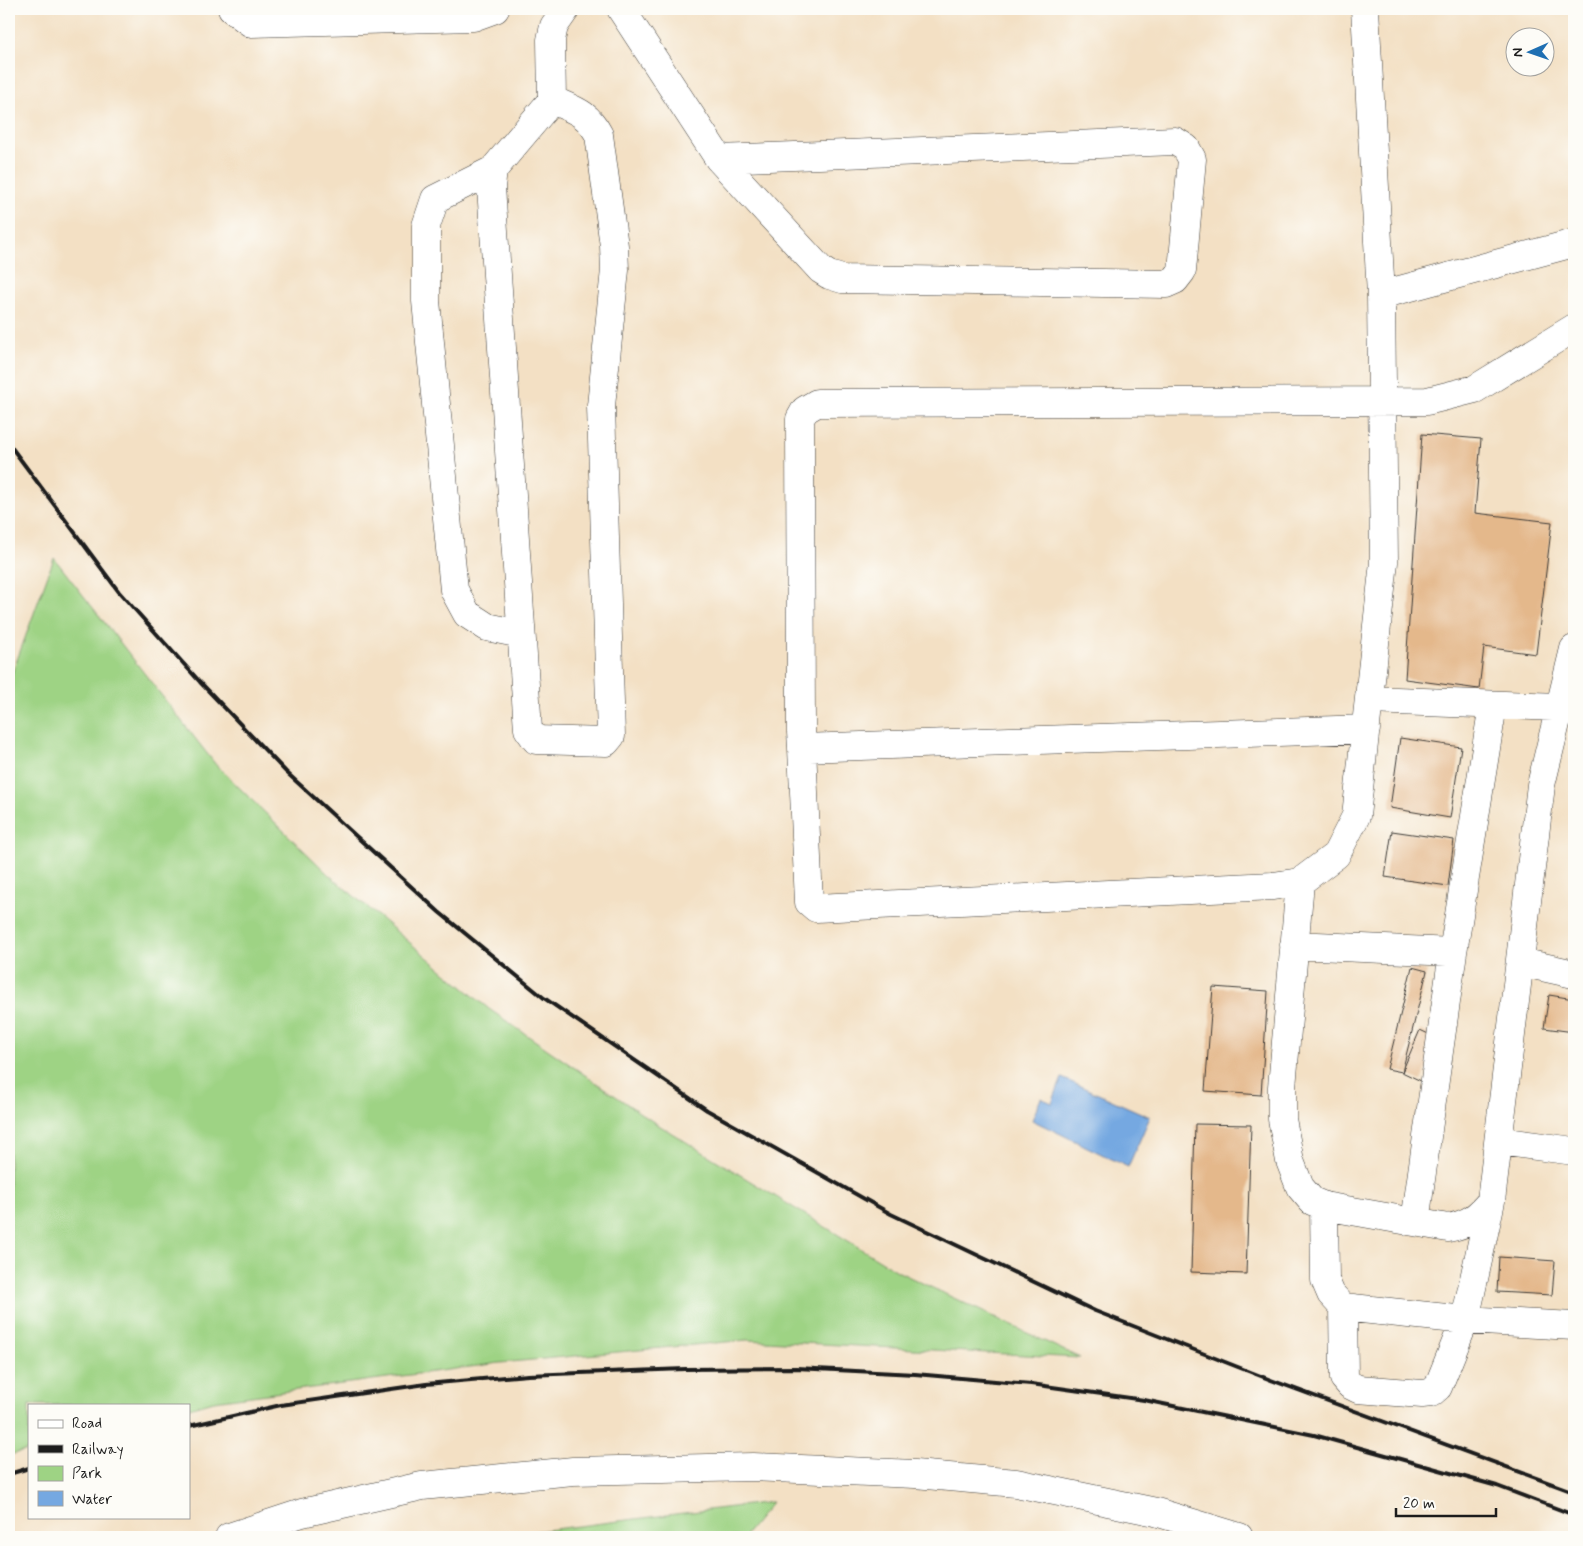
<svg xmlns="http://www.w3.org/2000/svg" width="1583" height="1546" font-family="Mynerve,sans-serif">
<style>
.green{fill:#9ed384;stroke:#5d7850}
.water{fill:#75a8e1;stroke:#48627e}
.building{fill:#e4b88b}
.lines{fill:none;stroke-linecap:round;stroke-linejoin:round}
.minor-casing{stroke:#3c3935;stroke-width:29}
.minor{stroke:#fff;stroke-width:28}
.rail{stroke:#1c1c1c;stroke-width:4}
</style>
<rect width="100%" height="100%" fill="#fdfcf7"/>
<filter id="ink" filterUnits="userSpaceOnUse"><feTurbulence type="fractalNoise" baseFrequency=".02" numOctaves="2"/><feDisplacementMap in="SourceGraphic" scale="10" xChannelSelector="R" yChannelSelector="G"/><feConvolveMatrix kernelMatrix="1 2 1 2 8 2 1 2 1" color-interpolation-filters="sRGB"/></filter>
<filter id="wash" filterUnits="userSpaceOnUse"><feTurbulence type="fractalNoise" baseFrequency=".0096" numOctaves="4" result="noise"/><feDisplacementMap in="SourceGraphic" scale="20" xChannelSelector="R" yChannelSelector="G"/><feGaussianBlur stdDeviation="1.12" result="paint"/><feColorMatrix in="noise" values="0 0 0 0 0 0 0 0 0 0 0 0 0 0 0 0 0 1.4 0 .05"/><feComposite in="paint" operator="in"/></filter>
<g filter="url(#wash)">
<rect width="100%" height="100%" fill="#f3e0c4"/>
<path class="green" d="M54 558 216 765 329 875 489 1009 652 1121 899 1272 1080 1358 747 1340 500 1363 214 1401 189 1408V1405H29V1450L9 1455V682Z
M772 1502 744 1537H490Z"/>
<path class="water" d="M1062 1078 1150 1117 1128 1167 1032 1120 1041 1098 1052 1103Z"/>
<g id="blocks">
<path class="building" d="M1422 434 1481 439 1475 513 1552 522 1536 654 1484 647 1479 689 1405 679Z
M1400 738 1461 747 1450 818 1390 808Z
M1392 831 1454 840 1448 886 1385 877Z
M1412 967 1427 971 1402 1072 1387 1069Z
M1213 987 1268 991 1261 1095 1205 1091Z
M1549 995 1574 999V1032L1544 1028Z
M1420 1030 1439 1039 1421 1081 1402 1072Z
M1195 1124 1251 1125 1246 1274 1191 1272Z
M1499 1257 1555 1261 1552 1295 1497 1292Z"/>
</g>
</g>
<g filter="url(#ink)">
<use href="#blocks" fill-opacity="0" stroke="#3c3935" stroke-width="1"/>
<g class="lines">
<g class="minor-casing">
<path id="minor" d="M232 9 251 23 473 17 495 9
M621 9 719 159 821 270 829 275 842 279 1166 284 1175 280 1182 271 1192 159 1186 148 1175 141 719 159
M552 100C574 110 587 112 599 135L614 246 615 270 601 406 611 736 606 742 536 740 528 729 491 187 493 170 552 100 551 40 554 26 566 9
M493 170 435 199 426 226V301L454 590 467 614 487 627 521 634
M1381 295 1574 243
M1369 700 1560 707
M1366 729 802 748 801 732 800 419 805 410 817 403 1427 401 1475 389 1574 328
M802 748 809 902 816 908 1273 886 1300 882 1336 855 1356 816 1384 562 1381 295 1365 9
M1300 882 1282 1087V1119L1290 1161 1300 1187 1312 1201 1324 1206 1448 1228C1469 1224 1478 1217 1491 1201L1541 785 1574 649
M1294 945 1453 952 1415 1222
M1453 952 1493 705
M1520 962 1574 974
M1499 1141 1574 1151
M1324 1206 1325 1280 1331 1294 1343 1307 1465 1320 1491 1201
M1343 1307 1344 1378 1350 1385 1358 1389 1422 1394 1431 1393 1438 1387 1465 1320 1574 1326
M229 1537 302 1513 422 1486 573 1471 753 1467 915 1474 1016 1483 1156 1512 1239 1537"/>
</g>
<use href="#minor" class="minor"/>
<path class="rail" d="M9 444 119 592 200 682 286 772 439 912 544 998 707 1110 891 1214 1095 1311 1271 1380 1574 1492
M189 1426 281 1405 426 1384 528 1375 685 1369 796 1368 915 1374 1031 1384 1144 1400 1314 1435 1497 1486 1574 1515
M9 1474 29 1468"/>
</g>
</g>
<rect width="1583" height="1546" fill="none" stroke="#fdfcf7" stroke-width="30"/>
<rect x="28" y="1404" width="162" height="115" fill="#fdfcf7" stroke="#a3a29f"/>
<rect x="38" y="1420" width="25" height="8" fill="#ffffff" stroke="#a3a29f"/>
<text x="72" y="1428" font-size="15" fill="#1c1c1c">Road</text>
<rect x="38" y="1445" width="25" height="8" fill="#1c1c1c" stroke="#a3a29f"/>
<text x="72" y="1454" font-size="15" fill="#1c1c1c">Railway</text>
<rect x="38" y="1466" width="25" height="15" fill="#9ed384" stroke="#a3a29f"/>
<text x="72" y="1478" font-size="15" fill="#1c1c1c">Park</text>
<rect x="38" y="1491" width="25" height="15" fill="#75a8e1" stroke="#a3a29f"/>
<text x="72" y="1504" font-size="15" fill="#1c1c1c">Water</text>
<g transform="translate(1530 52) rotate(268)"><circle r="24" fill="#fdfcf7" stroke="#a3a29f"/>
<path d="M0-4L9 19L0 12L-9 19Z" fill="#1f6fb2"/>
<text y="-8" font-size="14" font-weight="bold" text-anchor="middle" fill="#1c1c1c">N</text>
</g>
<path d="M1396 1508v8h100v-8" fill="none" stroke="#1c1c1c" stroke-width="2.5"/>
<text x="1403" y="1508" font-size="15" fill="#1c1c1c" stroke="#fdfcf7" stroke-width="4" paint-order="stroke">20 m</text>
</svg>
